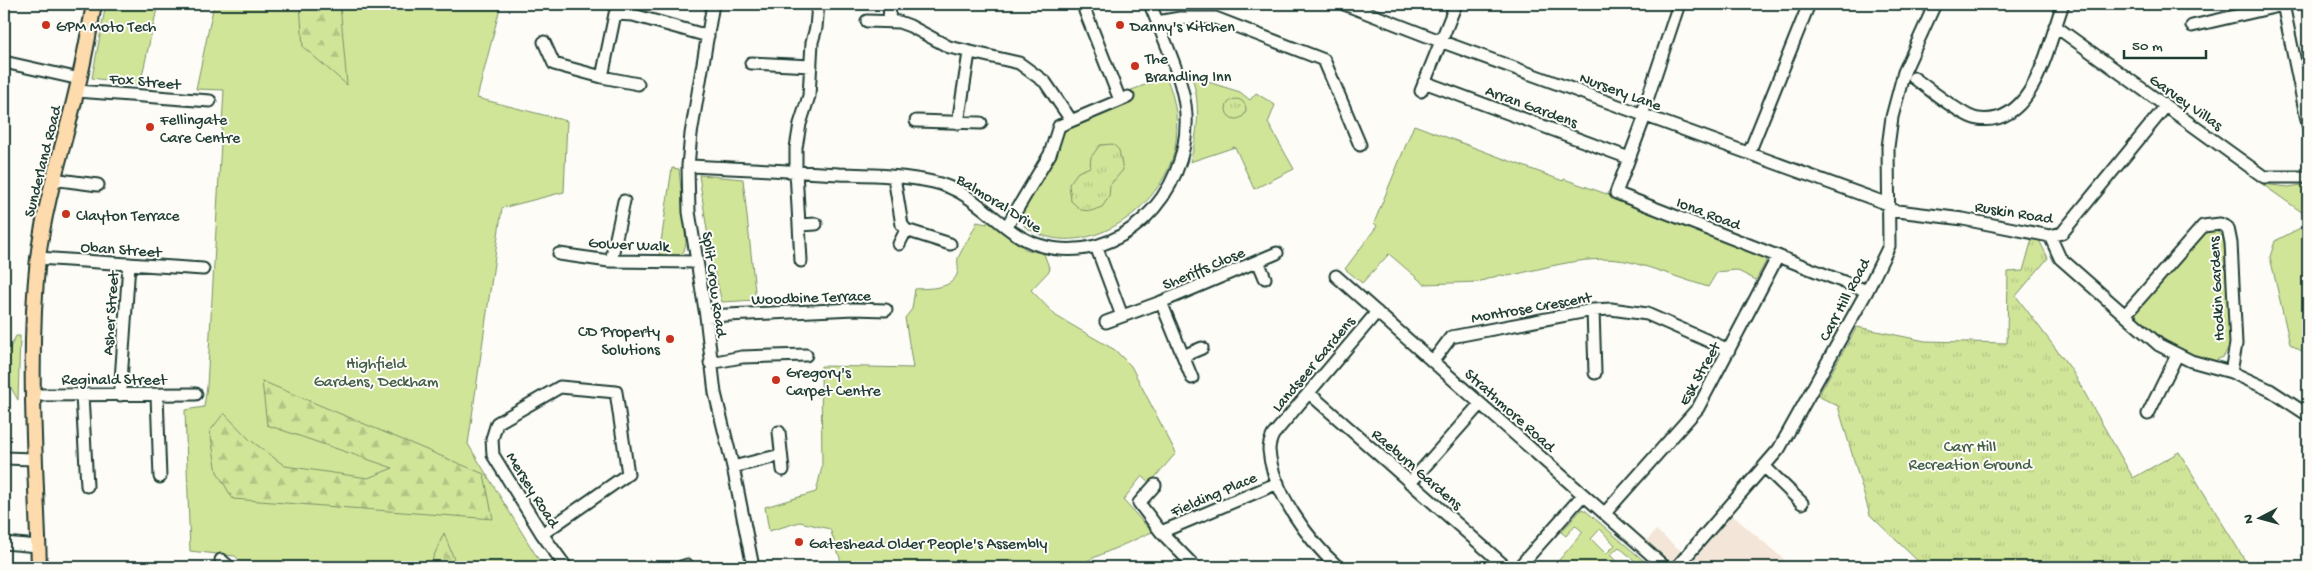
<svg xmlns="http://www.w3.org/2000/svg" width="2312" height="571" font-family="'Gochi Hand',sans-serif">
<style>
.built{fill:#f3e5d7}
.green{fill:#d1e599;stroke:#789166;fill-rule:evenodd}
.forest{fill:url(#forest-firs);stroke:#789166}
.park{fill:url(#park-tufts);stroke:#789166}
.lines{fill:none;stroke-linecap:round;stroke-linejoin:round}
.minor-casing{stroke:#1f3d34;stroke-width:15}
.major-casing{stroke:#1f3d34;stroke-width:18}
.minor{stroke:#fdfcf7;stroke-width:11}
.major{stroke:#fedbac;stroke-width:14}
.tram{stroke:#1f3d34;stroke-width:1}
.poi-dot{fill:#c8321e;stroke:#fdfcf7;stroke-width:2}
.labels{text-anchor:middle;stroke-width:4;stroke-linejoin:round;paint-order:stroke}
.poi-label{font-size:16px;fill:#1f3d34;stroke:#fdfcf7;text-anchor:start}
.street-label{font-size:16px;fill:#1f3d34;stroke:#fdfcf7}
.park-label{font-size:16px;fill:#435f48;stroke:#fdfcf7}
</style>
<defs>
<pattern id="forest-firs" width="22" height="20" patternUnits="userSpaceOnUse" patternTransform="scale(1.25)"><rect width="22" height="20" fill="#d1e599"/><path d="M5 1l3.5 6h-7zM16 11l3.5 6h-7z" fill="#b3c584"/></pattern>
<pattern id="park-tufts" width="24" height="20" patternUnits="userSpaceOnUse" patternTransform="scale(1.25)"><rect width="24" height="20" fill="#d1e599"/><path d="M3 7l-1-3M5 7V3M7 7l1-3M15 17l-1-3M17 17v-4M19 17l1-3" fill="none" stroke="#b3c584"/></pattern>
</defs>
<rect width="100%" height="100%" fill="#fdfcf7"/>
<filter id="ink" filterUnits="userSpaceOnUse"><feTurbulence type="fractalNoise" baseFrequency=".02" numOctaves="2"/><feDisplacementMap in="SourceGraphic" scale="10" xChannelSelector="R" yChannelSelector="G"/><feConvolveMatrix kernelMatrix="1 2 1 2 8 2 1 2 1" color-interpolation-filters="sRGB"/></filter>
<g filter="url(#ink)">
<path class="built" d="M1732 515 1787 562 1783 567H1673L1645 543 1656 530 1693 561Z"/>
<path class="green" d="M106 4H158L140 85 92 78Z
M214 4H501L477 98 567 121 564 192 502 208 468 444 543 567H246L235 556 190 551 185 410 204 407 207 386 224 90 196 89Z
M1166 77C1176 100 1179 123 1175 148 1163 209 1082 266 1024 226L1022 213 1055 158 1063 128 1132 99 1129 91Z
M1192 77 1240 92 1250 100 1256 93 1275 105 1268 123 1294 169 1254 189 1235 147 1190 162C1198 132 1201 107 1192 77Z
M1414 125 1563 181 1564 179 1771 252 1756 280 1736 270 1717 272 1708 287C1682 279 1657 269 1630 262 1591 253 1546 268 1508 276L1500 275 1478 282 1424 284 1389 254 1362 283 1345 269 1377 226 1374 223Z
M672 168 679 169 686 243 684 251 678 258 659 255Z
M699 175 743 179 756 300 722 302 711 258Z
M2262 184 2289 187 2308 184 2303 213Z
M988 217 1025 249 1044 254 1050 270 1031 290 1056 316 1115 350 1131 366 1176 453 1150 483 1142 476 1123 500 1152 532 1073 567H843L830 529 800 522 769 531 765 507 816 492 822 467 821 366 913 368 905 318 912 309 915 289C929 288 954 290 958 271 959 266 956 261 959 256 964 245 972 234 977 222L987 224Z
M2308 224V355L2290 344 2270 257 2275 241Z
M2215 231 2221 234 2224 242 2230 344 2224 356 2213 362 2180 351 2137 319 2135 309 2205 233Z
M16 336H20L18 400C0 369 0 367 16 336Z
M1582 509 1586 511 1651 567H1629L1635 561 1619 547 1610 555 1622 567H1553L1583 532 1575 525 1566 536 1561 532ZM1600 529 1615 545 1606 554 1591 539Z"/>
<path class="forest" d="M300 4H340L347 85 303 47Z
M262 381 484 474 493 519 233 499 217 472 210 431 224 413 249 439 285 466 368 478 393 468 267 425Z
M444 533 457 567H429Z"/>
<path class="park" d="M1226 109a10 10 0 1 1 20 0a10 10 0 1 1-20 0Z
M1113 144 1119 150 1123 170 1110 185 1109 197 1102 207 1091 211 1081 210 1071 201 1069 184 1078 172 1090 167 1091 157 1100 145Z
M2032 239 2039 240 2048 258 2016 296 2071 369 2133 478 2179 452 2249 567H1924L1870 515 1838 406 1818 396 1857 327 1925 341 2007 343 2008 272 2023 271Z"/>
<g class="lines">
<g class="minor-casing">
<path id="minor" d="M713 4 691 134 688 166 689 212 706 316 715 393 733 467 753 567
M1344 4 1440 41 1888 204
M2283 4 2308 125
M1085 11 1120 100
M867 21 899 22 910 26 949 47 1019 63 1045 82 1071 120
M889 21 890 4
M1157 22 1180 18H1215L1324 60 1360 145
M2055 26 2264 177H2308
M2192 26 2283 5
M544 42 554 64 602 77 615 14 633 15 708 36
M4 62 80 79
M751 63 811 66
M602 77 638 84
M1914 78C1928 88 1963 117 1978 119 2035 127 2048 43 2063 4
M1424 82 1629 158
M77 91 210 101
M1421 91 1456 4
M1642 115 1679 4
M1645 116 1616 193 1867 291
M916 121 981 123
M958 123 969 53
M1749 153 1809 4
M688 166C739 168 789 171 839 174 870 175 902 175 933 182 979 192 1001 234 1039 245 1120 269 1190 193 1186 115 1185 82 1162 35 1150 4
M894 177 902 225 906 230 950 244
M52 179 98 185
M1889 210 1963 219 2050 236 2062 233 2166 106
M799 225 816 224
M1007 226 1050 154 1059 126 1128 97
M2050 236 2060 258 2159 345 2191 361 2231 372 2270 390 2308 415
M899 244 906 230
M1096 246 1122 316
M559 254 609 261 697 262
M38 258 203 269
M611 261 624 201
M801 261 796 171V148L800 124 809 96 812 42 816 28 818 4
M1258 261 1265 278
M1336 276 1665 567
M1161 302 1192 378
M1593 310 1595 373
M2125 315 2203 226 2220 224 2228 228 2231 243 2236 344 2231 372
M706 316 854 309 886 310
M1106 322 1161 302 1277 253
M1183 356 1202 348
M1433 361 1451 337 1593 310 1611 309 1647 314 1729 350
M710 363 742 357 806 355
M1309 393 1506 567
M32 395 196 394
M82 395 87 486
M120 395 129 264
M157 395 160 477
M2148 414 2177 355
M779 432 783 470
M4 458 34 459
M733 467 781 455
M1765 467 1802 503
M1410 483 1480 404
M1155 485 1139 503 1161 532 1195 567
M1605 513 1698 408 1778 256
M1161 532 1278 483
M542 534 628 474 616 392 560 387 497 423 492 439 493 455 542 534 566 567
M4 543 38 546
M221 560 229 567
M681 567 687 565
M1338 567C1309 541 1272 491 1269 450 1269 445 1271 439 1273 435L1377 312
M1519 567 1583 495
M1677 567 1779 449 1867 291 1889 246 1888 147 1892 117 1904 72 1935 4"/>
</g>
<g class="major-casing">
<path id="major" d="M39 567C36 464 27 361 38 258 45 199 64 146 77 89 84 61 89 32 94 4"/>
</g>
<use href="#minor" class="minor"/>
<use href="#major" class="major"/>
<path class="tram" d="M4 12 6 4"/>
</g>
</g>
<g class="poi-dot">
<circle cx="46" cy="25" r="5"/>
<circle cx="1120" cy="25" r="5"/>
<circle cx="1135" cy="66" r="5"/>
<circle cx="150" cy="127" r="5"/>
<circle cx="66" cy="214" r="5"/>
<circle cx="670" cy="339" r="5"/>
<circle cx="776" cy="380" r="5"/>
<circle cx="799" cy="542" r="5"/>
</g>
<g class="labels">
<g class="poi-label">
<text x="56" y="31">GPM Moto Tech</text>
<text x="1130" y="31">Danny's Kitchen</text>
<text x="1145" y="63">The<tspan x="1145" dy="18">Brandling Inn</tspan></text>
<text x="160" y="124">Fellingate<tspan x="160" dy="18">Care Centre</tspan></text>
<text x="76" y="220">Clayton Terrace</text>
<text x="660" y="336" text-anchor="end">CD Property<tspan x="660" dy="18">Solutions</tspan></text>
<text x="786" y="377">Gregory's<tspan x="786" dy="18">Carpet Centre</tspan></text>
<text x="809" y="548">Gateshead Older People's Assembly</text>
</g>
<g class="street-label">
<text transform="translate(145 80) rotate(5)" y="6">Fox Street</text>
<text transform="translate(1621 90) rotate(20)" y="6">Nursery Lane</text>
<text transform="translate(2187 101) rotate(35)" y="6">Garvey Villas</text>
<text transform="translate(1532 105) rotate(20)" y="6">Arran Gardens</text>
<text transform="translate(41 161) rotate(-76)" y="6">Sunderland Road</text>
<text transform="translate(1000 202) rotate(32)" y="6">Balmoral Drive</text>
<text transform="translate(2014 211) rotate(9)" y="6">Ruskin Road</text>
<text transform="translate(1709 212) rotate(21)" y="6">Iona Road</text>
<text transform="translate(629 243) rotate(3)" y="6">Gower Walk</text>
<text transform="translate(121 248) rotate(4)" y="6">Oban Street</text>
<text transform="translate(1203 267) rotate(-23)" y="6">Sheriffs Close</text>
<text transform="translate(716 284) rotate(82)" y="6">Split Crow Road</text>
<text transform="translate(2215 289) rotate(-93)" y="6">Hodkin Gardens</text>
<text transform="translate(811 296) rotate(-2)" y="6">Woodbine Terrace</text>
<text transform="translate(1843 299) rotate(-62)" y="6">Carr Hill Road</text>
<text transform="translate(1531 306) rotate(-10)" y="6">Montrose Crescent</text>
<text transform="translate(109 313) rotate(-86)" y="6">Asher Street</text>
<text transform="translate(1312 363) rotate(-50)" y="6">Landseer Gardens</text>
<text transform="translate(1698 373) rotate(-61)" y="6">Esk Street</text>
<text x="114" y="384">Reginald Street</text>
<text transform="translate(1511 409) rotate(42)" y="6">Strathmore Road</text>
<text transform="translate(1418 468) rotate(41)" y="6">Raeburn Gardens</text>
<text transform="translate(534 489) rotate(58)" y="6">Mersey Road</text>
<text transform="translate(1213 493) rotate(-23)" y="6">Fielding Place</text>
</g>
<g class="park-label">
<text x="376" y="368">Highfield<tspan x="376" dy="18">Gardens, Deckham</tspan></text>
<text x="1970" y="451">Carr Hill<tspan x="1970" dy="18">Recreation Ground</tspan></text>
</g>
</g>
<rect width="2312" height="571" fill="none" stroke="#fdfcf7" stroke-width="20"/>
<rect x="10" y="10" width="2292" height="551" fill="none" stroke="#1f3d34" stroke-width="2" filter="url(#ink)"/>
<g transform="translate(2260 518) rotate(264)" stroke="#fdfcf7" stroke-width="4" paint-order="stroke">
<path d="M0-4L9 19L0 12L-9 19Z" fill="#1f3d34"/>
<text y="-8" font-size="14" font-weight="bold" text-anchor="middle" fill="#1f3d34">N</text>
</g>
<path d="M2124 50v8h82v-8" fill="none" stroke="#1f3d34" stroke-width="2.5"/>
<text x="2132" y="50" font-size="15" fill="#1f3d34" stroke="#fdfcf7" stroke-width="4" paint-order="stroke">50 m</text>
</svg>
